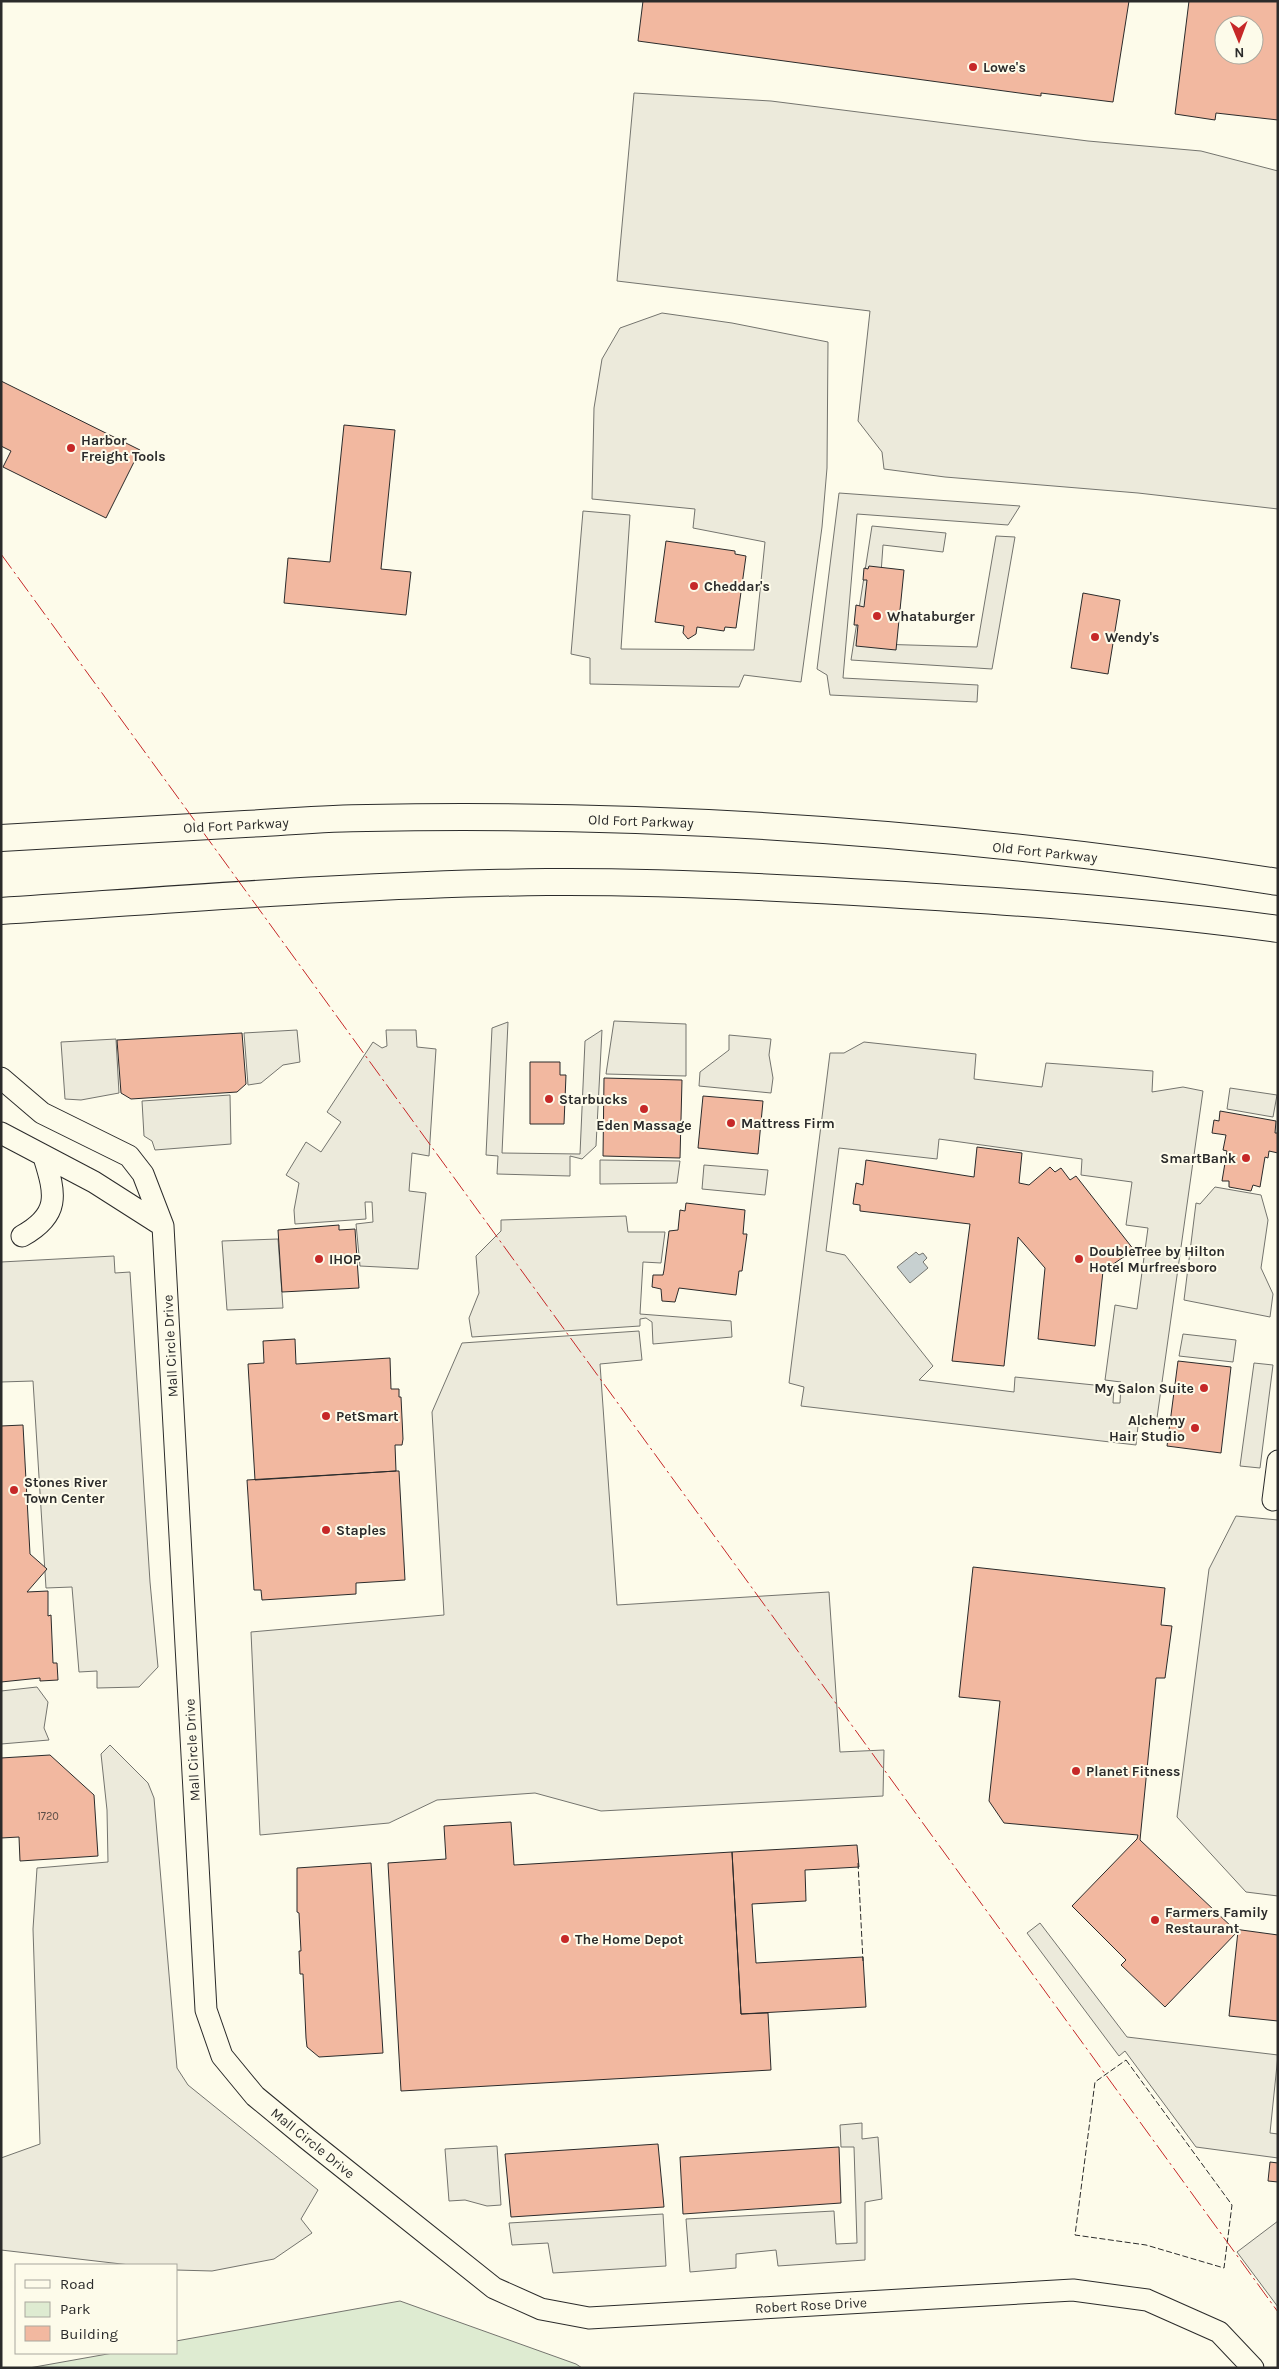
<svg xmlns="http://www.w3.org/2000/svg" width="1279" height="2369" font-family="Karla,sans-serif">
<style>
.green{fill:#deebd1;stroke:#74746e}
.parking{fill:#eceadb;stroke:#74746e;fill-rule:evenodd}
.water{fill:#c7d0d0;stroke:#74746e}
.building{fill:#f2b8a0;stroke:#2b2b2b;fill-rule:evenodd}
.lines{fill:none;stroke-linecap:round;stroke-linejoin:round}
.minor-casing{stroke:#2b2b2b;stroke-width:23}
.major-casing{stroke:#2b2b2b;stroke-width:28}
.minor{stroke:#fdfbea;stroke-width:21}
.major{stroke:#fdfbea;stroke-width:26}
.fence{stroke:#2b2b2b;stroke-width:1;stroke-dasharray:6 2.5;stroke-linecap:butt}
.power{stroke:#c62828;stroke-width:1;stroke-dasharray:18 4 2.5 4;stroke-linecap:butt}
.poi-dot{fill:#c62828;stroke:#fdfbea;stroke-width:2}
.labels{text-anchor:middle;stroke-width:4;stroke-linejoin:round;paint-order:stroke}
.number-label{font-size:11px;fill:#5d4e48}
.poi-label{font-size:14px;font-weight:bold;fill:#2b2b2b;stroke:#fdfbea;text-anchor:start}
.street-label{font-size:14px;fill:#2b2b2b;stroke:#fdfbea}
</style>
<rect width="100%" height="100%" fill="#fdfbea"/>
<path class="green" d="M400 2301 576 2364 582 2368H29L113 2353H176V2341Z"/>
<path class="parking" d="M634 93 771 101 1088 141 1201 151 1278 171V509L1138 493 945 477 884 469 882 452 858 421 870 311 617 281Z
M662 313 732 323 828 342 827 468 822 527 801 682 744 675 739 687 590 684V658L571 654 583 511 630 515 621 649 754 650 765 542 693 528 695 509 592 499 594 408 602 359 620 328Z
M839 493 1020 506 1008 525 857 514 843 678 978 685 977 702 830 695 827 675 817 669Z
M872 526 946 533 943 552 883 545 876 644 977 647 996 536 1015 537 992 669 851 660Z
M614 1021 686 1024V1076L606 1074Z
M508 1022 502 1153 580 1154 585 1041 602 1030 596 1146 582 1159 570 1156V1176L497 1174 498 1156 486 1155 492 1028Z
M297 1030 300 1062 283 1065 261 1083 248 1085 244 1033Z
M386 1030H416L417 1047 436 1049 429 1156 412 1153 409 1191 426 1193 418 1269 360 1266 356 1224 373 1222 372 1202H365L366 1219 295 1224 294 1210 299 1183 286 1175 306 1142 321 1152 341 1122 327 1112 373 1042 382 1048 387 1046Z
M729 1035 771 1039 769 1055 773 1078 771 1093 699 1086 700 1072 729 1050Z
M116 1039 119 1093 81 1100 65 1099 61 1042Z
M864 1042 976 1054 974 1079 1042 1087 1046 1063 1153 1071 1152 1092 1183 1087 1203 1091 1156 1425 1138 1426 1136 1445 801 1406 804 1387 789 1383 830 1053H844ZM939 1139 1082 1159 1081 1175 1132 1182 1126 1225 1148 1228 1137 1309 1115 1305 1105 1380 1121 1382 1120 1403H1113L1114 1387 1015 1377 1014 1392 919 1380 933 1366 845 1255 826 1251 839 1148 937 1159Z
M1230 1088 1277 1095 1273 1117 1227 1109Z
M230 1095 231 1144 155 1150 152 1141 144 1136 142 1101Z
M600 1160 680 1161 677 1183 600 1184Z
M704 1165 768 1170 765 1195 702 1189Z
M1215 1187 1261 1195 1268 1220 1261 1268 1273 1294 1270 1317 1184 1300 1196 1203 1200 1204Z
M626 1216 628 1232H665L661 1263 643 1262 640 1314 731 1321 732 1337 653 1344 652 1322 646 1318 640 1319V1326L472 1337 469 1318 479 1293 476 1256 501 1231V1220Z
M278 1239 283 1308 227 1310 222 1241Z
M114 1256 115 1273 130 1272 150 1582 158 1667 139 1687 97 1688V1671L79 1672 72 1587 46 1588 33 1381 1 1382V1262Z
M639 1331 642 1360 600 1364 617 1605 829 1592 840 1752 884 1750 883 1796 601 1811 535 1793 437 1800 389 1823 260 1835 251 1632 444 1615 432 1412 462 1343Z
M1183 1334 1236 1340 1233 1362 1179 1356Z
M1254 1363 1273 1365 1260 1468 1240 1466Z
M1236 1516 1278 1520V1896L1246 1892 1177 1817 1209 1569Z
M37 1687 48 1702 44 1728 49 1740 1 1744V1691Z
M110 1745 148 1783 154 1798 177 2068 188 2085 318 2190 301 2219 312 2233 274 2259 212 2271 176 2270V2265H130L1 2250V2158L40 2144 33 1929 37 1868 108 1862 107 1810 101 1754Z
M1040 1923 1127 2037 1278 2055 1270 2133 1278 2134V2158L1196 2147 1125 2051 1119 2056 1027 1933Z
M862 2123V2139L878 2137 882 2199 865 2202V2260L778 2266 776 2250 736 2254V2268L690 2272 686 2219 834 2211 836 2244 857 2243 854 2147H841L840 2125Z
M497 2146 501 2205 487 2206 465 2200 449 2201 445 2149Z
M663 2214 666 2266 553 2273 548 2243 512 2245 509 2223Z
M1278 2221V2307L1237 2252Z"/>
<path class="water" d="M916 1252 919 1255 923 1253 927 1258 923 1262 928 1268 910 1283 897 1267Z"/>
<path class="building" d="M643 1H1129L1113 102 1041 93V96L638 41Z
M1189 1H1278V120L1216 113 1215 120 1175 114ZM1224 25H1254V55H1224Z
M1 381 140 450 106 518 3 467 11 451 1 446Z
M344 425 395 430 381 569 411 572 406 615 284 603 288 558 330 562Z
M666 541 735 551V554L746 556 736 628 725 627 724 631 697 627 696 634 688 639 683 633 684 626 655 622Z
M869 566 904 570 896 650 856 646 858 625H854L856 605 864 607 867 580H863L864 568 868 569Z
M1083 593 1120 600 1108 674 1071 668Z
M242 1033 246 1084 237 1092 131 1099 121 1093 117 1040Z
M530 1062H560V1075H566L564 1124H530Z
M604 1078 682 1080 680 1158 603 1156Z
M703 1096 763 1101 758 1154 698 1148Z
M1220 1111 1276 1121 1275 1133H1278V1153L1269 1151 1268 1158 1265 1157 1260 1187 1253 1185 1251 1191 1229 1187V1181H1222L1227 1151 1223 1150 1226 1135 1212 1133 1214 1120 1219 1121Z
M977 1147 1022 1153 1019 1183 1029 1185 1050 1167 1055 1172 1061 1168 1070 1180 1076 1176 1134 1250 1103 1271 1095 1346 1038 1339 1045 1268 1018 1237 1004 1366 952 1361 970 1224 860 1211V1205L853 1204 856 1183 863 1185 866 1160 974 1177Z
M686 1203 745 1210 743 1234H747L742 1271H739L736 1295 679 1288 675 1302 662 1301 661 1289 652 1287 653 1275H663L664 1270 669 1231 678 1230 680 1210 685 1211Z
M339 1225V1230L355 1229 359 1288 282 1292 278 1230Z
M295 1339 296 1364 390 1358 391 1389H399V1397H401L403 1439 402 1445H395L396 1471 255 1480 248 1364 264 1363 263 1341Z
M1178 1361 1231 1367 1221 1453 1167 1446Z
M23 1425 30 1554 47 1569 27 1592 48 1591V1616L51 1615 53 1663H57L58 1680 40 1681V1678L1 1682V1426Z
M396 1471H399L405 1580 356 1583V1594L262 1600 261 1590H254L247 1480Z
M973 1567 1165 1588 1161 1625 1172 1626 1165 1678H1156L1140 1840 1234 1929 1278 1935V2021L1229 2016 1238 1931 1165 2007 1121 1965 1126 1960 1072 1906 1137 1839 1138 1835 1004 1823 989 1801 1000 1701 959 1697Z
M50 1755 94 1795 98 1856 20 1861 19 1837 1 1838V1758Z
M511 1822 514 1865 732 1852 741 2014 768 2013 771 2070 401 2091 388 1863 446 1859 444 1826Z
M857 1845 859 1867 805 1870 806 1901 752 1904 756 1963 863 1957 866 2007 741 2014 732 1852Z
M371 1863 383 2053 319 2057 307 2047 306 2038 303 1974H300L299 1951H301L299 1913 297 1912V1868Z
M658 2144 664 2207 511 2217 505 2154Z
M839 2147 841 2203 683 2214 680 2157Z
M1270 2162 1278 2163V2182L1268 2181Z"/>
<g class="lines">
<g class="minor-casing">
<path id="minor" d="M1 1078 42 1113 129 1156 143 1174 163 1226 206 2010 222 2056 255 2096 306 2138 494 2288 541 2309 589 2318 1073 2290 1147 2300 1219 2332 1253 2368
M1 1133 94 1182 163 1226
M22 1236C60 1215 56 1195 44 1157
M1273 1500 1278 1461"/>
</g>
<g class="major-casing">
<path id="major" d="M1 838C83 833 164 829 245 824 286 822 327 818 367 818 671 812 978 835 1278 882
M1 911C183 899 365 884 547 882 660 881 774 887 887 894 1018 902 1148 911 1278 929"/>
</g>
<use href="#minor" class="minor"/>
<use href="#major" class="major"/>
<path class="fence" d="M858 1863 863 1961
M1126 2060 1232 2205 1224 2268 1146 2245 1075 2235 1095 2082Z"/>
<path class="power" d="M1 554 1278 2312"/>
</g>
<g class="poi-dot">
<circle cx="973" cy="67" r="5"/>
<circle cx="71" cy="448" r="5"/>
<circle cx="694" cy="586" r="5"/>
<circle cx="877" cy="616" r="5"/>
<circle cx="1095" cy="637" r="5"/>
<circle cx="549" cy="1099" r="5"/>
<circle cx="644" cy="1109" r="5"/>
<circle cx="731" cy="1123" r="5"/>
<circle cx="1246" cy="1158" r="5"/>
<circle cx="319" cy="1259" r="5"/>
<circle cx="1079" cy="1259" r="5"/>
<circle cx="1204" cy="1388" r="5"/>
<circle cx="326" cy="1416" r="5"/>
<circle cx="1195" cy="1428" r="5"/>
<circle cx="14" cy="1490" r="5"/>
<circle cx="326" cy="1530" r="5"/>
<circle cx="1076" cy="1771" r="5"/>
<circle cx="1155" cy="1920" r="5"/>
<circle cx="565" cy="1939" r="5"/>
</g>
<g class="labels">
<g class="number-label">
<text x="48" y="1820">1720</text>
</g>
<g class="poi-label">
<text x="983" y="72">Lowe's</text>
<text x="81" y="445">Harbor<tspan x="81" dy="16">Freight Tools</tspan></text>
<text x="704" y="591">Cheddar's</text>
<text x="887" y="621">Whataburger</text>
<text x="1105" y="642">Wendy's</text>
<text x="559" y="1104">Starbucks</text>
<text x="741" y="1128">Mattress Firm</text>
<text x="644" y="1130" text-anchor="middle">Eden Massage</text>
<text x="1236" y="1163" text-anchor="end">SmartBank</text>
<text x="1089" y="1256">DoubleTree by Hilton<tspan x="1089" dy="16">Hotel Murfreesboro</tspan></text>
<text x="329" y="1264">IHOP</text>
<text x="1194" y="1393" text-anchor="end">My Salon Suite</text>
<text x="336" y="1421">PetSmart</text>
<text x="1185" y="1425" text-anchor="end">Alchemy<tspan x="1185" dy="16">Hair Studio</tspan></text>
<text x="24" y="1487">Stones River<tspan x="24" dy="16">Town Center</tspan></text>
<text x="336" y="1535">Staples</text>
<text x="1086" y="1776">Planet Fitness</text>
<text x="1165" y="1917">Farmers Family<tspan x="1165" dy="16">Restaurant</tspan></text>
<text x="575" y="1944">The Home Depot</text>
</g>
<g class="street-label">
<text transform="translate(641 821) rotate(2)" y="5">Old Fort Parkway</text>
<text transform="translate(236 825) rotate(-3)" y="5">Old Fort Parkway</text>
<text transform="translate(1045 852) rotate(6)" y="5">Old Fort Parkway</text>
<text transform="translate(170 1346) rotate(-93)" y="5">Mall Circle Drive</text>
<text transform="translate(192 1750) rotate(-93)" y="5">Mall Circle Drive</text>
<text transform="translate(313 2143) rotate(39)" y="5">Mall Circle Drive</text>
<text transform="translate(811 2305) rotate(-3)" y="5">Robert Rose Drive</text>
</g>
</g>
<rect width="1279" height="2369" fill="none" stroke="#2b2b2b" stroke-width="5"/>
<rect x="15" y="2264" width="162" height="90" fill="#fdfbea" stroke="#a9a89e"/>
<rect x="25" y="2280" width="25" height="8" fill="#fdfbea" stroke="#a9a89e"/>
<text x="60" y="2289" font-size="15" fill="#2b2b2b">Road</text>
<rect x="25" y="2302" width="25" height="15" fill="#deebd1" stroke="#a9a89e"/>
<text x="60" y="2314" font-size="15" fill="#2b2b2b">Park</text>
<rect x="25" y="2326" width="25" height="15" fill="#f2b8a0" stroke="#a9a89e"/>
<text x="60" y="2339" font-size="15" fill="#2b2b2b">Building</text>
<g transform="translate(1239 40) rotate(179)"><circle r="24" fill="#fdfbea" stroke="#a9a89e"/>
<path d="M0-4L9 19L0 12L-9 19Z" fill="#c62828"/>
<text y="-8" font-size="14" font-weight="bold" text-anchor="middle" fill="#2b2b2b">N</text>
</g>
</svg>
